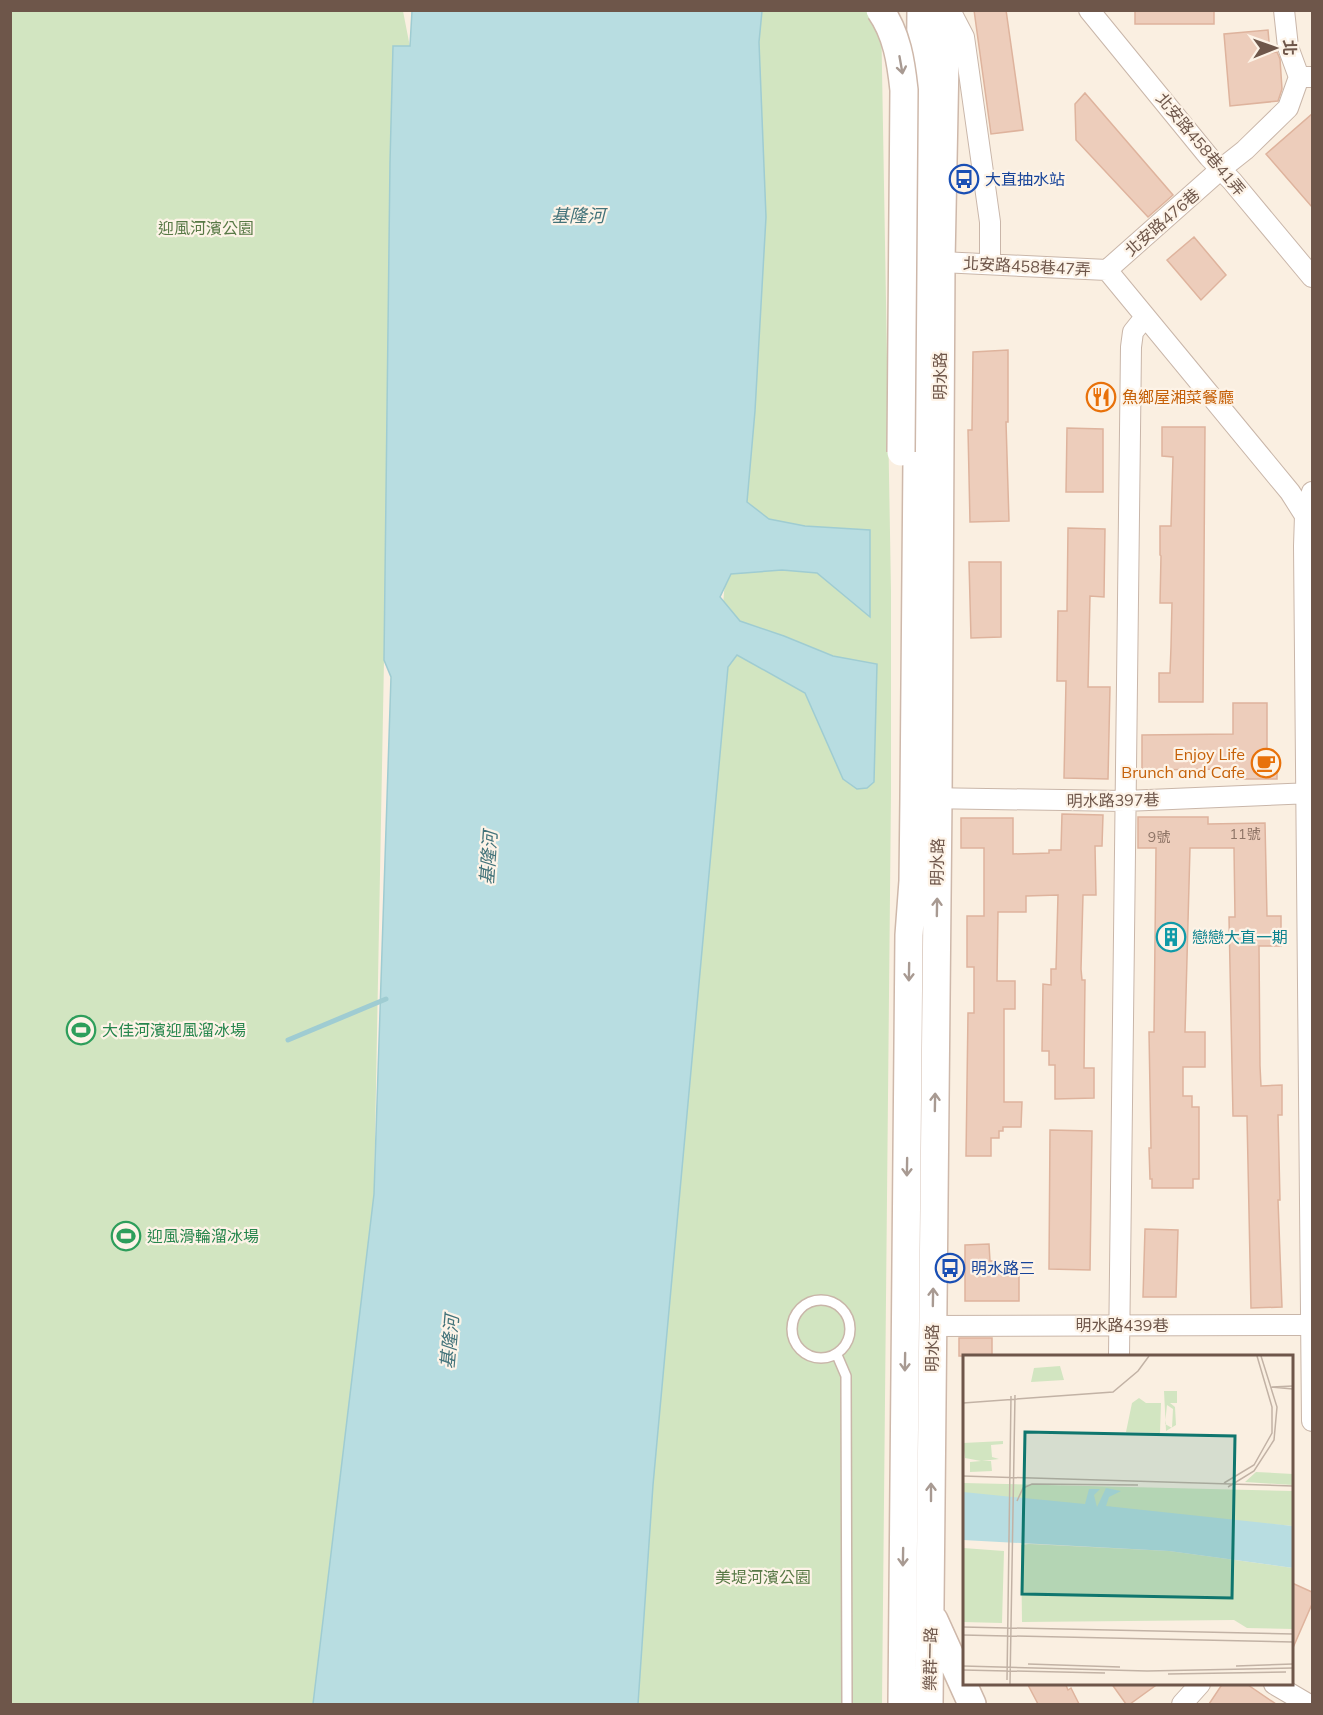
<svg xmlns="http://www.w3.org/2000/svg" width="1323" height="1715" font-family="Mulish,'Noto Sans TC',sans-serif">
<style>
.green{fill:#d2e5c1}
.water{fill:#b8dde1;stroke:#9fccd2;stroke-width:1.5}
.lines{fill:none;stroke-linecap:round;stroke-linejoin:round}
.stream{stroke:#9fccd2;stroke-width:5}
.building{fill:#edcdbb;stroke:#deb39d;stroke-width:1.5}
.lane-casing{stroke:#c9b6a9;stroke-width:12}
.street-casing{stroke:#c9b6a9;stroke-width:22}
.secondary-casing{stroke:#ceb8aa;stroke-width:30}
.lane{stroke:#fff;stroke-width:9}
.street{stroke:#fff;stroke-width:20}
.secondary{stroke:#fff;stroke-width:27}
.secondary-bridge-casing{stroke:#ceb8aa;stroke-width:30;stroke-linecap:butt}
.secondary-bridge{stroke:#fff;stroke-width:27}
.oneway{stroke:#a89a92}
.labels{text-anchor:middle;stroke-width:4.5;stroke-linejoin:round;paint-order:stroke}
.number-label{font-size:14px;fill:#8e7466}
.street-label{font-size:16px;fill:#6e564a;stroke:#fdf3e7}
.transit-label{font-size:16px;fill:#164399;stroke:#fdf3e7;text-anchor:start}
.park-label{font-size:16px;fill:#587946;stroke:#fdf3e7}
.food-label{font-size:16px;fill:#c56008;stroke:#fdf3e7;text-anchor:start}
.culture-label{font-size:16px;fill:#0d838f;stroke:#fdf3e7;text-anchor:start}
.leisure-label{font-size:16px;fill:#27864d;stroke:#fdf3e7;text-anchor:start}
.water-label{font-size:18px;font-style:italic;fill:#43737a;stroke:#fdf3e7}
.inset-road{fill:none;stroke:#c2b2a5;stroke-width:1.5}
.view{fill:#0f766e;fill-opacity:0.15;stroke:#0f766e;stroke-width:3}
.inset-edge{fill:none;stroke:#6e564a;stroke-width:3}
</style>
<rect width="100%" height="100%" fill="#faefe1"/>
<path class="green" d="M11 11H403L410 47 384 660 374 1194 313 1704H11Z
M751 11H881L891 591V793L882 1704H632L735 460Z"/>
<path class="water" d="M412 11H762L759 42 766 217 755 411 747 502 769 519 805 526 870 530V617L817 573 782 570 731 574 720 597 740 621 784 636 833 656 877 664 874 782 867 788 857 789 843 779 805 693 737 655 728 667 653 1485 638 1704H313L374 1194 391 677 384 660 390 162 393 46H410Z"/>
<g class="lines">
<path class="stream" d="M288 1040 386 999"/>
</g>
<path class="building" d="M974 10H1006L1023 130 991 134Z
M1135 10H1214V24H1135Z
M1268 30 1270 53 1277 52 1280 59 1282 89 1278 101 1230 106 1224 34Z
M1085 93 1173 195 1148 217 1076 140 1075 104Z
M1312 114V207L1266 154Z
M1194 237 1226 275 1201 300 1167 260Z
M1008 350V422H1006L1009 521 970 522 968 430H972L973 352Z
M1162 427H1205L1203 702H1159V673H1170L1171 647 1172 603H1160L1161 556 1160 555V526H1171L1173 457 1162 456Z
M1067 428 1103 429V492H1066Z
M1068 528 1105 529 1104 597 1090 596 1088 687H1110L1108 779 1064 778 1066 681H1057L1058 611H1067Z
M969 562H1001V637L971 638Z
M1233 703H1267V756H1277V779H1232V769L1142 770V735L1233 734Z
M1062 814 1103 815 1102 846H1095L1096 895H1083L1081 969 1082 980H1085L1084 1068H1094V1098L1055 1099V1065H1049V1051H1042L1043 984 1051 985V969H1056L1058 895 1026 896V912H998L997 981H1015V1009H1004V1102H1022L1021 1127H1003V1131H999V1138H991V1156H966L968 1013H974V967H967V916H984V848H961V818H1013V854L1049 853V850H1061Z
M1138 817H1208V824L1265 823 1267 916H1281V946H1259L1260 1066 1261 1086 1282 1085V1115H1278L1280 1200H1278L1282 1307 1251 1308 1247 1116H1233L1229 917H1235L1234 848H1190L1185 1032H1205V1067H1183V1096H1192V1107H1199V1179H1193V1188H1152V1179H1150L1149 1148H1151L1149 1032H1154L1156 848H1138Z
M1050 1130 1092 1131 1090 1270 1049 1269Z
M1145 1229 1178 1230 1176 1297H1143Z
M989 1244 990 1261H997V1269L1019 1271V1301H965V1245Z
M959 1338H992V1356H959Z
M1292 1583 1312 1592V1604L1292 1650Z
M1027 1683H1065L1068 1690 1071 1688 1079 1704H1038Z
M1111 1683H1159L1130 1704H1126Z
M1223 1683H1245L1276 1704H1209Z"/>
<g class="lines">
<g class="lane-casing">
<path id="lane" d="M792 1329a29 29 0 1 1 58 0a29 29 0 1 1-58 0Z
M837 1355 846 1376 847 1704"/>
</g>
<g class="street-casing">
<path id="street" d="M950 10 964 37 990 222V264
M1089 10 1209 157 1232 181 1312 277
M1284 10 1288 47 1299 77
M941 262 1107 270 1290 492 1309 522
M1107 270 1221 169 1245 150 1288 108 1299 77H1312
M1312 492 1305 515 1304 546 1312 1421
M925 798 1125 801 1312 793
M932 1326 1312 1325
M1119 1356 1131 347 1133 332 1145 317
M1274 1684 1308 1704
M1182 1704 1200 1684"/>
</g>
<g class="secondary-casing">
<path id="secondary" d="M934 1620 972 1704
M902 1704 909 935 913 881 914 798 921 10
M929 1704 938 798 941 262 946 10"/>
</g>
<use href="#lane" class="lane"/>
<use href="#street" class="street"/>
<use href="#secondary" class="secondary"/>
<g class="secondary-bridge-casing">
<path id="secondary-bridge" d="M880 10C897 34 901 62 904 90L901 452"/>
</g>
<use href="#secondary-bridge" class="secondary-bridge"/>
</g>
<defs><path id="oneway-shaft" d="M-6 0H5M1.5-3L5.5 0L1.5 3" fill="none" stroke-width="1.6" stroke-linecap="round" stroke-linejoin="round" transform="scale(1.5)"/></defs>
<g class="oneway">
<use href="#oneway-shaft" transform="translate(901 65) rotate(80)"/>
<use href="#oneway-shaft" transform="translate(937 907) rotate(-89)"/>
<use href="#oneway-shaft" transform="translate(909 972) rotate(91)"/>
<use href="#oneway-shaft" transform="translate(935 1102) rotate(-89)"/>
<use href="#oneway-shaft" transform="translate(907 1167) rotate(91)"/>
<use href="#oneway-shaft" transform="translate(933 1297) rotate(-89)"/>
<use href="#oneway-shaft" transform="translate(905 1362) rotate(91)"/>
<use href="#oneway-shaft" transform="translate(931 1492) rotate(-90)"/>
<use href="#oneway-shaft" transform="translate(903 1557) rotate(91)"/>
</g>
<defs>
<g id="bus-ring" transform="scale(1.5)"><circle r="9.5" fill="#fdf3e7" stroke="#1a4fb4" stroke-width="1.5"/><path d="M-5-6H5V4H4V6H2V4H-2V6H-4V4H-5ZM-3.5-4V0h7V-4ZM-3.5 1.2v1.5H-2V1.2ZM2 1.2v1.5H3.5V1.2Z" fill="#1a4fb4"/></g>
<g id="restaurant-ring" transform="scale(1.5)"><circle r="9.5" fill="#fdf3e7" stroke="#e8710a" stroke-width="1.5"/><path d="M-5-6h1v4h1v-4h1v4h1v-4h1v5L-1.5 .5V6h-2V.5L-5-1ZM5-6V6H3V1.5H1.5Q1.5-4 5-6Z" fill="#e8710a"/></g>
<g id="cafe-ring" transform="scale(1.5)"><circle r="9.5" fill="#fdf3e7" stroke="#e8710a" stroke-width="1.5"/><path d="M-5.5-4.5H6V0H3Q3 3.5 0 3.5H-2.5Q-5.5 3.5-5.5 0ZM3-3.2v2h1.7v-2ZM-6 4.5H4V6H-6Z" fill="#e8710a"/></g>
<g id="building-ring" transform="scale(1.5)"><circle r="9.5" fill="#fdf3e7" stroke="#0f9aa8" stroke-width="1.5"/><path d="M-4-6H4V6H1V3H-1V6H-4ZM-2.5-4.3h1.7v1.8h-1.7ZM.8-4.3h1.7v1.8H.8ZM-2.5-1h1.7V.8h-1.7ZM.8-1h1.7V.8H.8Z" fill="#0f9aa8"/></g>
<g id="stadium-ring" transform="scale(1.5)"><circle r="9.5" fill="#fdf3e7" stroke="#2e9e5b" stroke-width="1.5"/><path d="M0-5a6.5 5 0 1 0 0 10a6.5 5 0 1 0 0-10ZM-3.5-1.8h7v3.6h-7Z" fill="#2e9e5b"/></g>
</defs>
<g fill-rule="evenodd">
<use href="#bus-ring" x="964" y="179"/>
<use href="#restaurant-ring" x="1101" y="397"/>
<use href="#cafe-ring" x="1266" y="763"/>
<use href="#building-ring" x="1171" y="937"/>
<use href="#stadium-ring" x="81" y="1030"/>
<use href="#stadium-ring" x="126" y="1236"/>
<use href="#bus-ring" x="950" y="1268"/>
</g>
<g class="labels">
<g class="number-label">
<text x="1245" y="839">11號</text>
<text x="1159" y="842">9號</text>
</g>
<g class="street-label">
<text transform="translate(1201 144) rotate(50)" y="6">北安路458巷41弄</text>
<text transform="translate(1162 222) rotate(-41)" y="6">北安路476巷</text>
<text transform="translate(1027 266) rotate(3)" y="6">北安路458巷47弄</text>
<text transform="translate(940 376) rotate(-90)" y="6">明水路</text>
<text transform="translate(1113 800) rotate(-1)" y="6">明水路397巷</text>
<text transform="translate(937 862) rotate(-89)" y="6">明水路</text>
<text x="1122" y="1331">明水路439巷</text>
<text transform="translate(932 1348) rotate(-90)" y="6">明水路</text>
<text transform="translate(930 1659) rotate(-89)" y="6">樂群一路</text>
</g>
<g class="transit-label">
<text x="985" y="185">大直抽水站</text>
<text x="971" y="1274">明水路三</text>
</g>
<g class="park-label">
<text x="206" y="234">迎風河濱公園</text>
<text x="763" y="1583">美堤河濱公園</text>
</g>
<g class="food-label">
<text x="1122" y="403">魚鄉屋湘菜餐廳</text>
<text x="1245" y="760" text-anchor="end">Enjoy Life<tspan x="1245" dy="18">Brunch and Cafe</tspan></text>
</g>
<g class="culture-label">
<text x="1192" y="943">戀戀大直一期</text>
</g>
<g class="leisure-label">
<text x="102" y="1036">大佳河濱迎風溜冰場</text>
<text x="147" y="1242">迎風滑輪溜冰場</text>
</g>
<g class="water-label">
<text x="578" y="222">基隆河</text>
<text transform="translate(489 858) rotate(-86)" y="6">基隆河</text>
<text transform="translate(450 1342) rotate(-85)" y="6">基隆河</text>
</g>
</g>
<g transform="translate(963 1355)">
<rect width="330" height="330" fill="#faefe1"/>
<path d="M97 11 101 25 68 27 71 13ZM201 36H214V48H207L212 52 213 70 203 76ZM204 50 210 54 209 73 202 69ZM176 43 183 48H198L197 78 163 77 169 48ZM40 86V89L28 90 29 102 36 104 19 106H28L29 116 7 117V107L18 106 2 103 0 88ZM293 117 330 119V130L282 127ZM0 128 330 136V171L48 146 0 138ZM66 189 206 196 330 213V274L284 273 271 265 59 267 58 190ZM0 193 41 196 39 268 0 267Z" fill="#d2e5c1" fill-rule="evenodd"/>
<path d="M143 133 158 136 146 142 143 151 330 171V213L206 196 0 185V137L122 149 126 134H137L131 140 134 152Z" fill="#b8dde1"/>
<path class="inset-road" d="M308 32 330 34M309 32 330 31M0 48 150 37 175 16 186 1M0 121 330 131M261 128 291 110 309 78V52L294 1M265 132 291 116 311 85 314 52 298 1M54 146 60 133 69 129 175 130M0 272 330 279M0 280 330 287M65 309 157 312M0 311 184 316 330 313M273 311 330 309M0 315 142 318M205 319 323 317M44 325 48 41M47 329 52 40"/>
<path class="view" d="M62 77 272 81 269 243 59 239Z"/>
<rect width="330" height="330" class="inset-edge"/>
</g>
<rect width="1323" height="1715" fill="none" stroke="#6e564a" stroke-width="24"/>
<g transform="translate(1275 48) rotate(89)" stroke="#fdf3e7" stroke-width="4.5" paint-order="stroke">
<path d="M0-4.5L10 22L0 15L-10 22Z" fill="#6e564a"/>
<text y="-9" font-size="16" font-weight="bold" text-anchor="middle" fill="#6e564a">北</text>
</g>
</svg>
